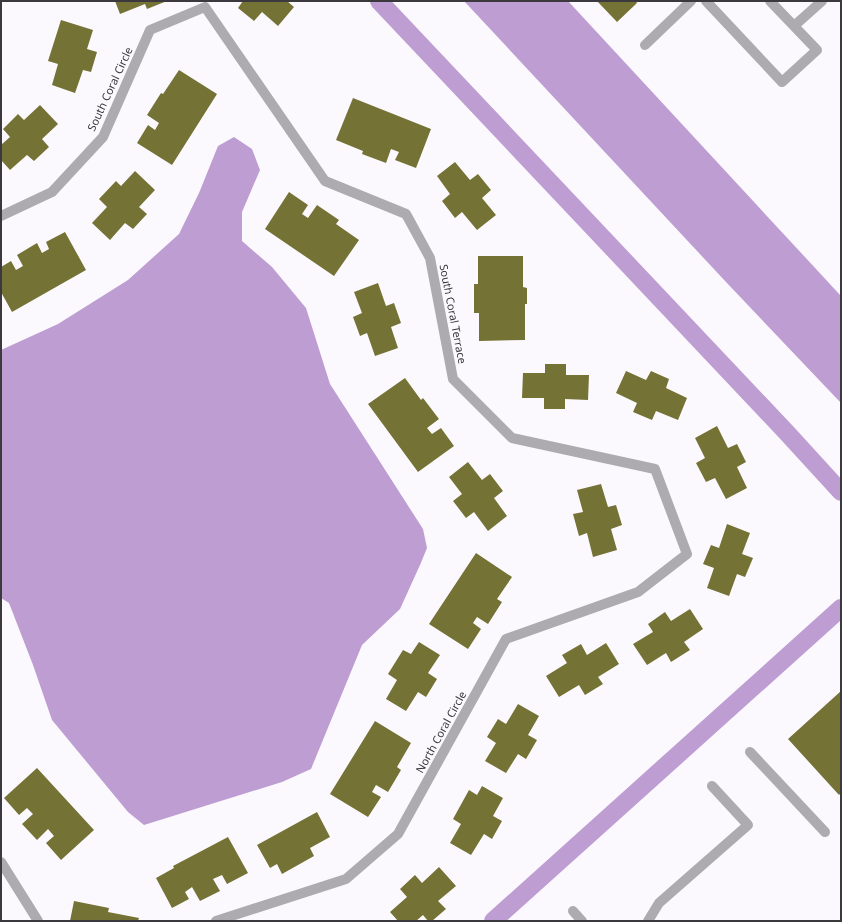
<svg xmlns="http://www.w3.org/2000/svg" width="842" height="922" font-family="'Noto Sans',sans-serif">
<style>
.water{fill:#bd9dd2}
.lines{fill:none;stroke-linecap:round;stroke-linejoin:round}
.canal{stroke:#bd9dd2;stroke-width:18}
.building{fill:#747235}
.minor{stroke:#aeabb0;stroke-width:10}
.labels{text-anchor:middle;stroke-width:4;stroke-linejoin:round;paint-order:stroke}
.street-label{font-size:11px;fill:#3c393e;stroke:#fcf9fe}
</style>
<rect width="100%" height="100%" fill="#fcf9fe"/>
<path class="water" d="M464 1H568L841 296V403L726 282Z
M234 137 252 149 260 170 242 212V241L272 267 306 308 330 384 423 529 427 548 420 565 400 609 362 645 311 769 282 782 144 825 128 812 52 720 33 665 9 603 1 598V350L58 324 128 280 179 234 199 193 218 146Z"/>
<g class="lines">
<path class="canal" d="M379 1 788 434 841 492
M493 921 841 608"/>
</g>
<path class="building" d="M115 1H167L147 9 145 4 120 14Z
M243 1H287L294 7 278 26 262 12 254 21 238 8Z
M597 1H636L637 3 617 22Z
M61 20 93 30 87 49 97 52 91 72 83 70 75 93 52 85 58 64 48 61Z
M179 70 217 94 172 165 137 143 148 125 155 130 159 123 147 115 161 93 163 94Z
M353 98 431 129 416 168 395 160 399 152 391 149 386 163 362 154 363 151 336 140Z
M40 105 58 124 42 139 49 147 34 161 27 155 10 170 1 160V145L10 137 3 129 18 114 24 120Z
M455 162 470 180 478 174 491 190 482 198 496 215 477 230 462 212 455 218 442 201 450 194 437 176Z
M135 171 155 190 139 207 147 214 133 229 125 223 110 240 92 223 107 207 99 199 116 181 121 186Z
M289 192 308 205 302 214 308 218 317 205 339 220 336 224 359 240 334 276 265 229Z
M65 232 86 270 12 312 1 292V267L11 261 16 270 23 266 17 255 37 243 42 253 49 249 46 242Z
M478 256H523V287L527 288V304H525V340L479 341V313H474V284H478Z
M378 283 386 306 394 303 401 323 391 327 398 348 375 356 367 333 360 336 353 317 362 313 354 292Z
M545 364H566V375H589L588 400 565 399V409H544V398H522L523 373H545Z
M626 371 646 380 651 371 669 379 666 388 687 398 678 420 656 411 652 420 633 412 637 403 616 393Z
M405 378 421 400 423 398 439 419 427 428 432 434 441 428 454 446 418 472 368 404Z
M717 426 728 448 737 444 746 462 737 467 747 488 726 499 715 478 706 482 696 463 705 458 695 438Z
M468 462 482 480 490 474 503 491 494 498 507 516 488 531 474 512 466 518 453 501 462 494 449 477Z
M601 484 608 507 616 505 622 525 611 529 617 550 593 557 587 533 579 536 573 514 583 512 577 490Z
M727 524 750 533 742 554 753 558 745 577 737 574 729 596 707 588 714 568 703 564 711 545 719 548Z
M476 553 512 577 497 599 502 602 488 624 477 617 473 623 481 629 468 649 429 624Z
M690 609 703 629 684 642 690 650 671 662 666 653 647 665 633 644 653 632 648 624 665 612 671 621Z
M419 642 440 655 428 673 437 679 426 697 418 692 406 711 386 699 397 680 388 674 403 650 411 654Z
M606 643 619 664 598 677 603 684 585 695 579 685 559 697 546 676 567 663 562 655 581 644 587 655Z
M841 691V793L839 795 788 739Z
M518 704 539 716 528 735 537 740 526 759 518 754 506 773 485 761 496 743 487 737 498 719 506 724Z
M375 721 411 743 397 767 401 770 388 792 376 785 372 792 381 797 368 817 330 794Z
M37 768 94 830 61 860 46 843 54 836 48 829 37 840 22 824 33 814 27 808 19 815 4 798Z
M482 786 503 798 493 816 502 821 492 839 484 834 471 855 450 843 461 824 453 819 469 790 477 795Z
M317 812 330 837 310 848 314 856 282 874 277 864 270 868 257 845Z
M228 837 248 873 227 884 222 875 213 879 220 891 200 901 192 887 185 892 189 899 172 908 156 878 174 868 173 866Z
M439 867 456 886 438 901 446 909 432 921H428L423 915 416 921H398L390 912 407 897 400 889 415 875 422 883Z
M74 901 109 908 108 912 139 918 138 921H70Z"/>
<g class="lines">
<path class="minor" d="M706 1 782 82 817 50 770 1
M794 26 822 1
M645 45 691 1
M1 216 52 192 103 137 150 30 205 7 325 181 406 214 430 258 453 379 512 438 655 469 687 554 638 592 506 639 398 834 346 879 216 921
M750 752 825 832
M1 862 38 921
M573 911 582 921
M648 921 659 903 748 825 712 786"/>
</g>
<g class="labels">
<g class="street-label">
<text transform="translate(110 89) rotate(-65)" y="4">South Coral Circle</text>
<text transform="translate(453 314) rotate(79)" y="4">South Coral Terrace</text>
<text transform="translate(441 732) rotate(-61)" y="4">North Coral Circle</text>
</g>
</g>
<rect width="842" height="922" fill="none" stroke="#3c393e" stroke-width="4"/>
</svg>
